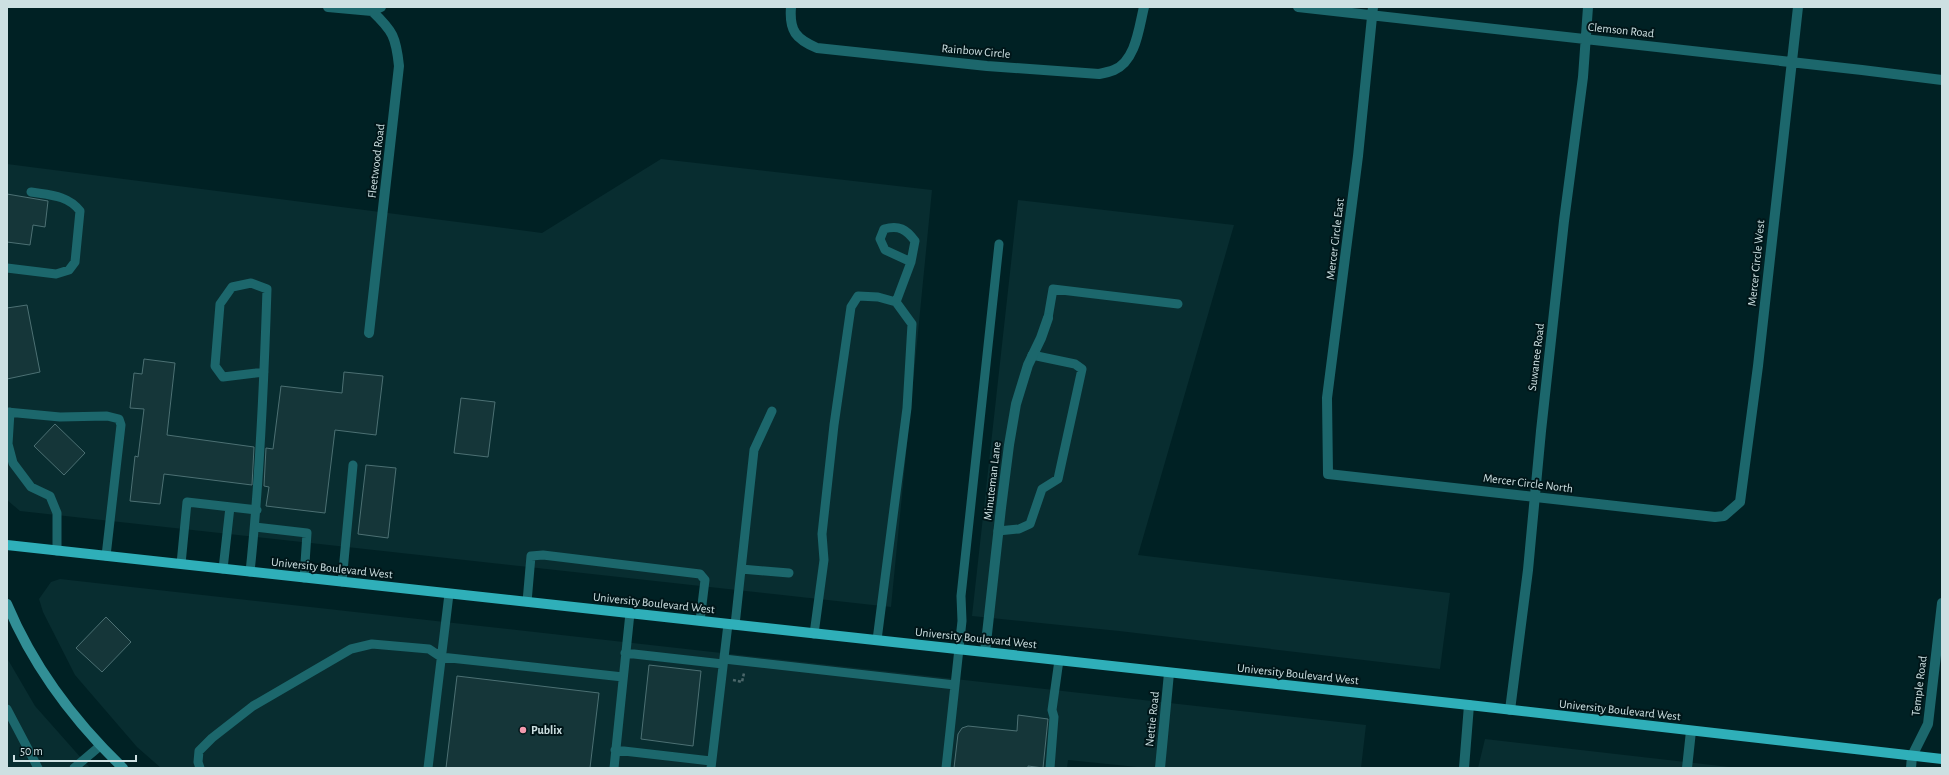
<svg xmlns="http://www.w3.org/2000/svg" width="1949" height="775" font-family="'Alegreya Sans',sans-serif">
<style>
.built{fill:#082d30}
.building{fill:#153639;stroke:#4c7073}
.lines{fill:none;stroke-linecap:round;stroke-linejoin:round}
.path{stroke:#4b676a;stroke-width:2.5;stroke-dasharray:3 2;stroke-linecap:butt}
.service{stroke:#1c676c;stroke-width:9}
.minor{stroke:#1c676c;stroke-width:10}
.secondary{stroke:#328f96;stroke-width:10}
.primary{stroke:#2fafb9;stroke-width:10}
.poi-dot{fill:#f29aae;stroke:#001619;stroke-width:1.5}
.labels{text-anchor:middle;stroke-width:4;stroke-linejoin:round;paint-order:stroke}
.street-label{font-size:12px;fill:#cde0e2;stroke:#001619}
.poi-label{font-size:12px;font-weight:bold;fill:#cde0e2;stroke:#001619;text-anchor:start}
</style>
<rect width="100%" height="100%" fill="#002124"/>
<path class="built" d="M661 159 932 190 891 607 20 511 7 500V164L542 233Z
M1018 200 1234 225 1138 555 1450 593 1440 669 1119 631 972 616Z
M60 579 1366 725 1361 768H1147L1068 760 1067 768H161L137 747 75 675 43 612 39 599 51 582Z
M7 658 35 706 90 768H7Z
M1485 739 1738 768H1478Z"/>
<path class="building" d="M7 194 48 201 45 227 33 225 30 245 7 242Z
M27 305 40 372 7 379V308Z
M144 359 175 363 167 435 254 447 252 485 164 474 160 504 130 501 135 456 138 457 144 409 130 408 134 373 142 374Z
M344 372 383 376 376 435 335 430 325 513 266 506 269 487 264 486 266 448 273 449 281 386 342 393Z
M461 398 495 402 488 457 454 453Z
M55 424 85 453 64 475 34 446Z
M366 465 396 468 388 538 358 534Z
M106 617 131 642 102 672 76 648Z
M649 665 701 671 693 746 641 739Z
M457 676 599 693 590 768H446Z
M1018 715 1048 719 1043 768 1028 766V768H954L958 734 962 728 968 726 1017 731Z"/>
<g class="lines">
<path class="path" d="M733 680 742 682 744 673"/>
<path class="service" d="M7 268 56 274 69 270 75 262 80 211C68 195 49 195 31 192
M1048 318 1053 289 1178 304
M7 412 60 417 107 416 119 419 121 425 106 556
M10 412 8 444 13 463 31 487 50 496 57 513V551
M255 527 307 533 304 578
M998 531 1019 529 1030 524 1042 489 1058 479 1082 369 1075 364 1032 355
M181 564 187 502 257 510
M223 569 230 507
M741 569 789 573
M250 572C260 478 264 384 267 289L251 283 232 287 220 304 215 366 223 377 264 372
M342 582 353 465
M527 602 531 556 543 555 700 574 705 580 700 621
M735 625 754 450 772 411
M814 634 824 560 822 534 834 425 851 307 858 296 878 297 896 302
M877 640 907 408 912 324 896 302 911 262 915 241C906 229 899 225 884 229L880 239 885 250 911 262
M625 653 723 664
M724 659 955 685
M7 709 38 768
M615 750 711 761
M74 768 100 746
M200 768 198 762 199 751 212 738 253 706 351 649 372 644 429 649 441 657 623 677
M428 768 449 594
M614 768 630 613
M711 768 728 624
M946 768 962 621 961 596 999 244
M1050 768 1054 717 1052 710 1059 660"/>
<path class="minor" d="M328 7 372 11 381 7
M791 7C789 31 796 39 817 48L987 66 1099 74C1104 73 1109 72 1114 70 1136 61 1139 27 1144 7
M1298 7 1862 70 1942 80
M1373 7 1358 156 1327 398 1328 474 1715 517 1724 516 1740 502 1758 366 1798 7
M369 333 399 66C396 37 393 31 372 11
M985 652 1001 508 1009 445 1016 404 1028 365 1041 338 1048 318
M1510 710 1528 570 1541 431 1564 221 1583 77 1588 7
M1160 768 1169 673
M1464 768 1469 705
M1687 768 1691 731
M1911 768 1912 756 1928 724 1942 603"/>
<path class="secondary" d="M7 604C33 666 74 721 123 768"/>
<path class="primary" d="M7 545 1469 705 1942 759"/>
</g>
<circle class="poi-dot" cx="523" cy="730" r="4"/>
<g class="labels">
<g class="street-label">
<text transform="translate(1621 30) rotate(6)" y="4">Clemson Road</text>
<text transform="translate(976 51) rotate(5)" y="4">Rainbow Circle</text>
<text transform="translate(376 161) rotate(-83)" y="4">Fleetwood Road</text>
<text transform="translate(1335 239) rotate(-83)" y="4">Mercer Circle East</text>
<text transform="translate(1756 263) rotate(-84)" y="4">Mercer Circle West</text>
<text transform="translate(1536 357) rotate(-83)" y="4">Suwanee Road</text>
<text transform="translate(992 481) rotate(-83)" y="4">Minuteman Lane</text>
<text transform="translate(1528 483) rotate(7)" y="4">Mercer Circle North</text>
<text transform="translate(332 568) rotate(6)" y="4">University Boulevard West</text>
<text transform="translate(654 603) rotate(6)" y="4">University Boulevard West</text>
<text transform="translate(976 638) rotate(6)" y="4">University Boulevard West</text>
<text transform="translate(1298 674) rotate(6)" y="4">University Boulevard West</text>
<text transform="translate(1919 686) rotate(-83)" y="4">Temple Road</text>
<text transform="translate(1620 710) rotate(6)" y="4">University Boulevard West</text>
<text transform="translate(1152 719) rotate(-84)" y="4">Nettie Road</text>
</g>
<g class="poi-label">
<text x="531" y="734">Publix</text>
</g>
</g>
<rect width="1949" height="775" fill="none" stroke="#cde0e2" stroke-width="16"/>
<path d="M14 755v6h122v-6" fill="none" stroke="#cde0e2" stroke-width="2"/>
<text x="20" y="755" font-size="12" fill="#cde0e2" stroke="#001619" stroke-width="3" paint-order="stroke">50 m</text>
</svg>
